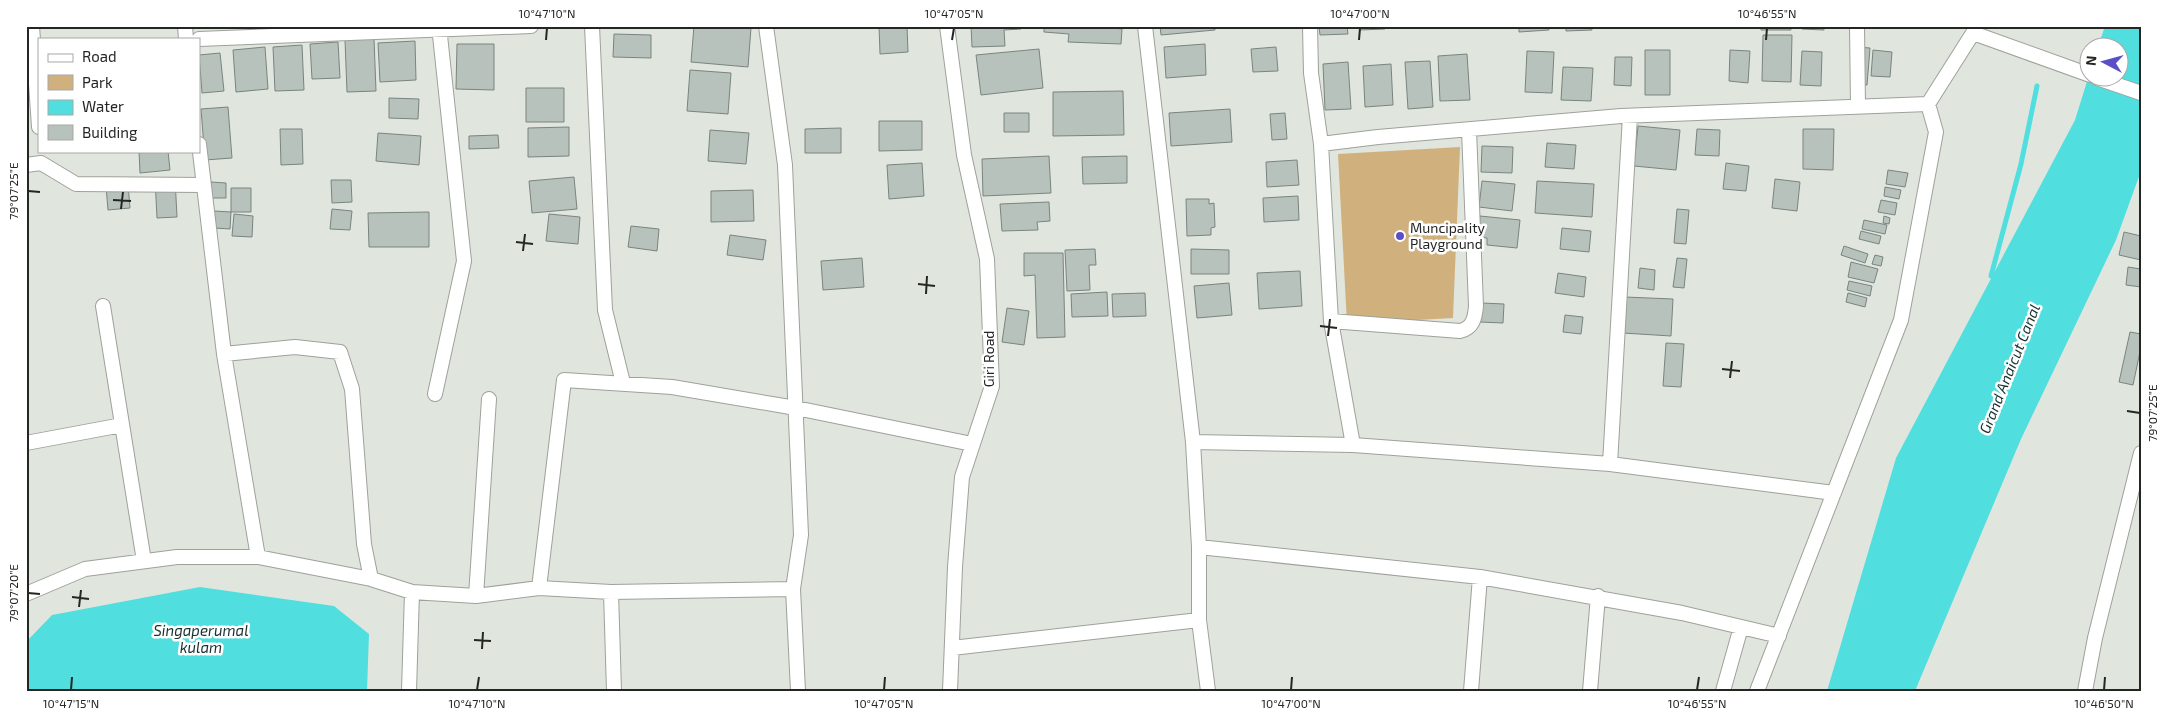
<svg xmlns="http://www.w3.org/2000/svg" width="2167" height="717" font-family="'Exo 2',sans-serif">
<style>
.green{fill:#d0b17d}
.water{fill:#51dedf}
.lines{fill:none;stroke-linecap:round;stroke-linejoin:round}
.stream{stroke:#51dedf;stroke-width:5}
.building{fill:#b8c2bd;stroke:#7a847f}
.minor-casing{stroke:#9ca29a;stroke-width:16}
.minor{stroke:#fff;stroke-width:14}
.ticks{fill:none;stroke:#242623;stroke-width:2}
.poi-dot{fill:#5b4fc7;stroke:#fff;stroke-width:2}
.labels{text-anchor:middle;stroke-width:5;stroke-linejoin:round;paint-order:stroke}
.poi-label{font-size:14px;fill:#242623;stroke:#fff;text-anchor:start}
.street-label{font-size:14px;fill:#242623;stroke:#fff}
.water-label{font-size:15px;font-style:italic;fill:#183030;stroke:#fff}
.neatline{fill:none;stroke:#242623;stroke-width:2}
.ticks-label{font-size:12px;text-anchor:middle;fill:#242623}
</style>
<rect width="100%" height="100%" fill="#e0e6de"/>
<path class="green" d="M1460 147 1453 318 1347 324 1338 154Z"/>
<path class="water" d="M2105 26H2141V171L2116 240 2021 439 1915 691H1827L1896 458 2075 120 2089 75 2090 78H2120V48L2098 47Z
M200 587 334 606 369 634 367 691H26V642L52 615Z"/>
<g class="lines">
<path class="stream" d="M1991 276 2021 164 2037 86"/>
</g>
<path class="building" d="M694 26 751 28 748 67 691 62Z
M879 26H907L908 52 880 54Z
M971 26H1021V29L1004 30 1005 46 972 47Z
M1044 26H1095L1122 29 1121 44 1068 42 1069 34 1044 32Z
M1160 26H1215V30L1161 35Z
M1319 26H1347L1348 34 1320 35Z
M1360 26H1385V29L1360 30Z
M1519 26H1548L1549 30 1519 32Z
M1566 26H1591L1592 30 1566 31Z
M1761 26H1791V30H1761Z
M1802 26H1824V30L1802 29Z
M614 34 651 35V58L613 57Z
M1763 35H1792L1791 82 1762 81Z
M374 39 376 91 347 92 345 40Z
M415 41 416 80 380 82 378 43Z
M338 42 340 78 312 79 310 44Z
M457 44H494V90L456 89Z
M1205 44 1206 75 1166 78 1164 47Z
M302 45 304 90 275 91 273 47Z
M265 47 268 89 236 92 233 50Z
M1276 47 1278 71 1253 72 1251 49Z
M1856 47 1870 48 1867 85 1853 84Z
M1039 49 1043 88 981 95 976 55Z
M1645 50H1670V95H1645Z
M1730 50 1750 51 1748 83 1729 81Z
M1873 50 1892 52 1890 77 1871 76Z
M1527 51 1554 52 1552 93 1525 92Z
M1802 51 1822 52 1821 86 1800 85Z
M220 53 224 91 202 93 199 55Z
M1467 54 1470 100 1440 101 1438 56Z
M1615 57H1632L1631 86 1614 85Z
M1430 61 1433 107 1408 109 1405 62Z
M1348 62 1351 109 1325 110 1323 64Z
M1391 64 1393 105 1365 107 1363 66Z
M1563 67 1593 68 1591 101 1561 100Z
M690 70 731 73 728 114 687 111Z
M526 88H564V122H526Z
M1123 91 1124 135 1053 136V92Z
M389 98 419 99 418 119 389 118Z
M228 107 232 158 205 160 201 109Z
M1230 109 1232 142 1171 146 1169 113Z
M1004 113H1029V132H1004Z
M1285 113 1287 139 1272 140 1270 114Z
M879 121H922V150L879 151Z
M1638 126 1680 130 1676 170 1634 166Z
M569 127V156L528 157V128Z
M841 128V153H805V129Z
M280 129H302L303 164 281 165Z
M1697 129 1720 130 1719 156 1695 155Z
M1803 129H1834L1833 170 1803 169Z
M710 130 749 133 746 164 708 161Z
M378 133 421 136 419 165 376 161Z
M498 135 499 148 469 149V136Z
M1547 143 1576 145 1574 169 1545 167Z
M1482 146 1513 147 1512 173 1481 172Z
M139 151H168L170 170 140 173Z
M1049 156 1051 193 983 196 982 159Z
M1127 156V183L1083 184 1082 157Z
M1297 160 1299 185 1267 187 1266 162Z
M922 163 924 196 889 199 887 165Z
M1726 163 1749 166 1746 191 1723 189Z
M1888 170 1908 173 1905 187 1886 184Z
M574 177 577 209 532 213 529 181Z
M175 178 177 217 157 218 155 179Z
M1775 179 1800 182 1797 211 1772 208Z
M331 180H351L352 202 332 203Z
M1482 181 1515 184 1512 211 1479 207Z
M1537 181 1594 184 1592 217 1535 213Z
M211 182 226 183V198H211Z
M128 184 130 208 108 210 106 186Z
M1885 187 1901 190 1899 199 1884 196Z
M231 188H251V212H231Z
M753 190 754 221 711 222V191Z
M1298 196 1299 220 1264 222 1263 198Z
M1186 199H1209V204L1214 203 1215 227 1211 228V235L1187 236Z
M1881 200 1897 203 1895 215 1878 212Z
M1049 202 1050 221 1037 222 1038 230 1002 231 1000 204Z
M332 209 352 211 350 230 330 229Z
M1677 209 1689 210 1686 244 1674 243Z
M214 211 231 212 230 229 214 228Z
M429 212V247H369L368 213Z
M234 214 253 216 252 237 232 236Z
M549 214 580 217 578 244 546 241Z
M1480 216 1520 220 1517 248 1487 245V238L1478 237Z
M1884 216 1890 218 1889 224 1883 223Z
M1864 220 1887 225 1885 234 1862 229Z
M631 226 659 229 657 251 628 247Z
M1562 228 1591 231 1589 252 1560 249Z
M1861 231 1881 236 1879 244 1859 239Z
M2124 232 2141 236V260L2119 255Z
M730 235 766 240 763 260 727 255Z
M1844 246 1868 254 1865 263 1841 255Z
M1095 249 1096 265H1089L1090 290 1067 291 1065 250Z
M1191 249 1229 250V274H1191Z
M1024 253H1063L1065 337 1037 338 1035 275 1024 276Z
M1875 255 1883 257 1881 266 1872 264Z
M862 258 864 287 823 290 821 261Z
M1677 258 1687 259 1684 288 1673 287Z
M1851 262 1878 269 1874 283 1848 277Z
M2128 267 2141 269V287L2126 285Z
M1640 268 1655 270 1654 290 1638 288Z
M1300 271 1302 306 1259 309 1257 273Z
M1558 273 1586 277 1584 297 1555 293Z
M1849 281 1872 286 1870 296 1847 290Z
M1229 283 1232 315 1197 318 1194 286Z
M1107 292 1108 316 1072 317 1071 294Z
M1145 293 1146 316 1113 317 1112 294Z
M1848 293 1867 298 1865 307 1846 302Z
M1625 297 1673 299 1671 336 1623 333Z
M1482 303 1504 304 1503 323 1480 322Z
M1007 308 1029 311 1024 345 1002 342Z
M1565 315 1583 317 1581 334 1563 332Z
M2130 332 2141 334V347L2133 385 2119 382Z
M1666 343 1684 344 1681 387 1663 386Z"/>
<g class="lines">
<g class="minor-casing">
<path id="minor" d="M32 26 39 127
M185 26 186 39
M592 26 605 310 623 383
M947 26 964 155 987 259 992 386 962 477 955 567 950 691
M1145 26 1193 442 1199 547V620L1208 691
M1310 26 1311 73 1321 144 1378 137 1621 116 1928 104 1973 33 2090 75
M1857 26 1858 107
M199 39 531 26
M2097 78 2141 93
M1321 144 1331 321 1353 445
M26 165 41 163 76 184 204 185
M103 306 144 561
M1331 321 1460 331C1473 328 1475 318 1476 306L1469 130
M224 354 295 347 340 352 352 389 364 544 371 579 412 592 476 596 539 588 611 592 793 589 801 535 785 165 766 26
M435 394 464 261 439 26
M1193 442 1353 445 1610 464 1630 116
M26 443 122 425
M1610 464 1834 493
M1199 547 1480 577 1682 613 1779 636
M258 557 371 579
M539 588 564 380 672 387 796 408 972 444
M793 589 798 691
M611 592 614 691
M26 594 85 569 177 557H258L224 354 199 144
M476 596 489 399
M952 648 1199 620
M409 691 412 592
M1471 691 1480 577
M1590 691 1598 596
M1723 691 1741 627
M1757 691 1901 320 1936 132 1928 104
M2085 691 2095 638 2141 453"/>
</g>
<use href="#minor" class="minor"/>
</g>
<path class="ticks" d="M546 40 547 28M952 40 954 28M1359 40 1360 28M1766 40 1767 28M28 191 40 192M113 200 131 201M121 209 123 192M516 242 533 244M523 251 525 234M918 284 935 286M926 294 927 276M1320 326 1337 328M1328 336 1330 319M1722 369 1740 371M1730 378 1732 361M2127 411 2140 413M28 593 40 594M72 597 89 599M79 607 81 590M474 640 491 641M482 649 483 632M71 690 72 677M477 690 479 677M884 690 885 677M1291 690 1292 677M1697 690 1699 677M2104 690 2105 677"/>
<circle class="poi-dot" cx="1400" cy="236" r="5"/>
<g class="labels">
<g class="poi-label">
<text x="1410" y="233">Muncipality<tspan x="1410" dy="16">Playground</tspan></text>
</g>
<g class="street-label">
<text transform="translate(989 359) rotate(-90)" y="5">Giri Road</text>
</g>
<g class="water-label">
<text transform="translate(2010 369) rotate(-68)" y="5">Grand Anaicut Canal</text>
<text x="201" y="636">Singaperumal<tspan x="201" dy="17">kulam</tspan></text>
</g>
</g>
<rect width="2167" height="717" fill="none" stroke="#ffffff" stroke-width="55"/>
<rect x="38" y="38" width="162" height="115" fill="#ffffff" stroke="#a7a8a7"/>
<rect x="48" y="54" width="25" height="8" fill="#ffffff" stroke="#a7a8a7"/>
<text x="82" y="62" font-size="15" fill="#242623">Road</text>
<rect x="48" y="75" width="25" height="15" fill="#d0b17d" stroke="#a7a8a7"/>
<text x="82" y="88" font-size="15" fill="#242623">Park</text>
<rect x="48" y="100" width="25" height="15" fill="#51dedf" stroke="#a7a8a7"/>
<text x="82" y="112" font-size="15" fill="#242623">Water</text>
<rect x="48" y="125" width="25" height="15" fill="#b8c2bd" stroke="#a7a8a7"/>
<text x="82" y="138" font-size="15" fill="#242623">Building</text>
<g transform="translate(2104 62) rotate(276)"><circle r="24" fill="#ffffff" stroke="#a7a8a7"/>
<path d="M0-4L9 19L0 12L-9 19Z" fill="#5b4fc7"/>
<text y="-8" font-size="14" font-weight="bold" text-anchor="middle" fill="#242623">N</text>
</g>
<rect x="28" y="28" width="2112" height="662" class="neatline"/>
<g class="ticks-label">
<text x="547" y="18">10°47'10"N</text>
<text x="954" y="18">10°47'05"N</text>
<text x="1360" y="18">10°47'00"N</text>
<text x="1767" y="18">10°46'55"N</text>
<text transform="translate(14 191) rotate(-90)" y="4">79°07'25"E</text>
<text transform="translate(2153 413) rotate(-90)" y="4">79°07'25"E</text>
<text transform="translate(14 593) rotate(-90)" y="4">79°07'20"E</text>
<text x="71" y="708">10°47'15"N</text>
<text x="477" y="708">10°47'10"N</text>
<text x="884" y="708">10°47'05"N</text>
<text x="1291" y="708">10°47'00"N</text>
<text x="1697" y="708">10°46'55"N</text>
<text x="2104" y="708">10°46'50"N</text>
</g>
</svg>
